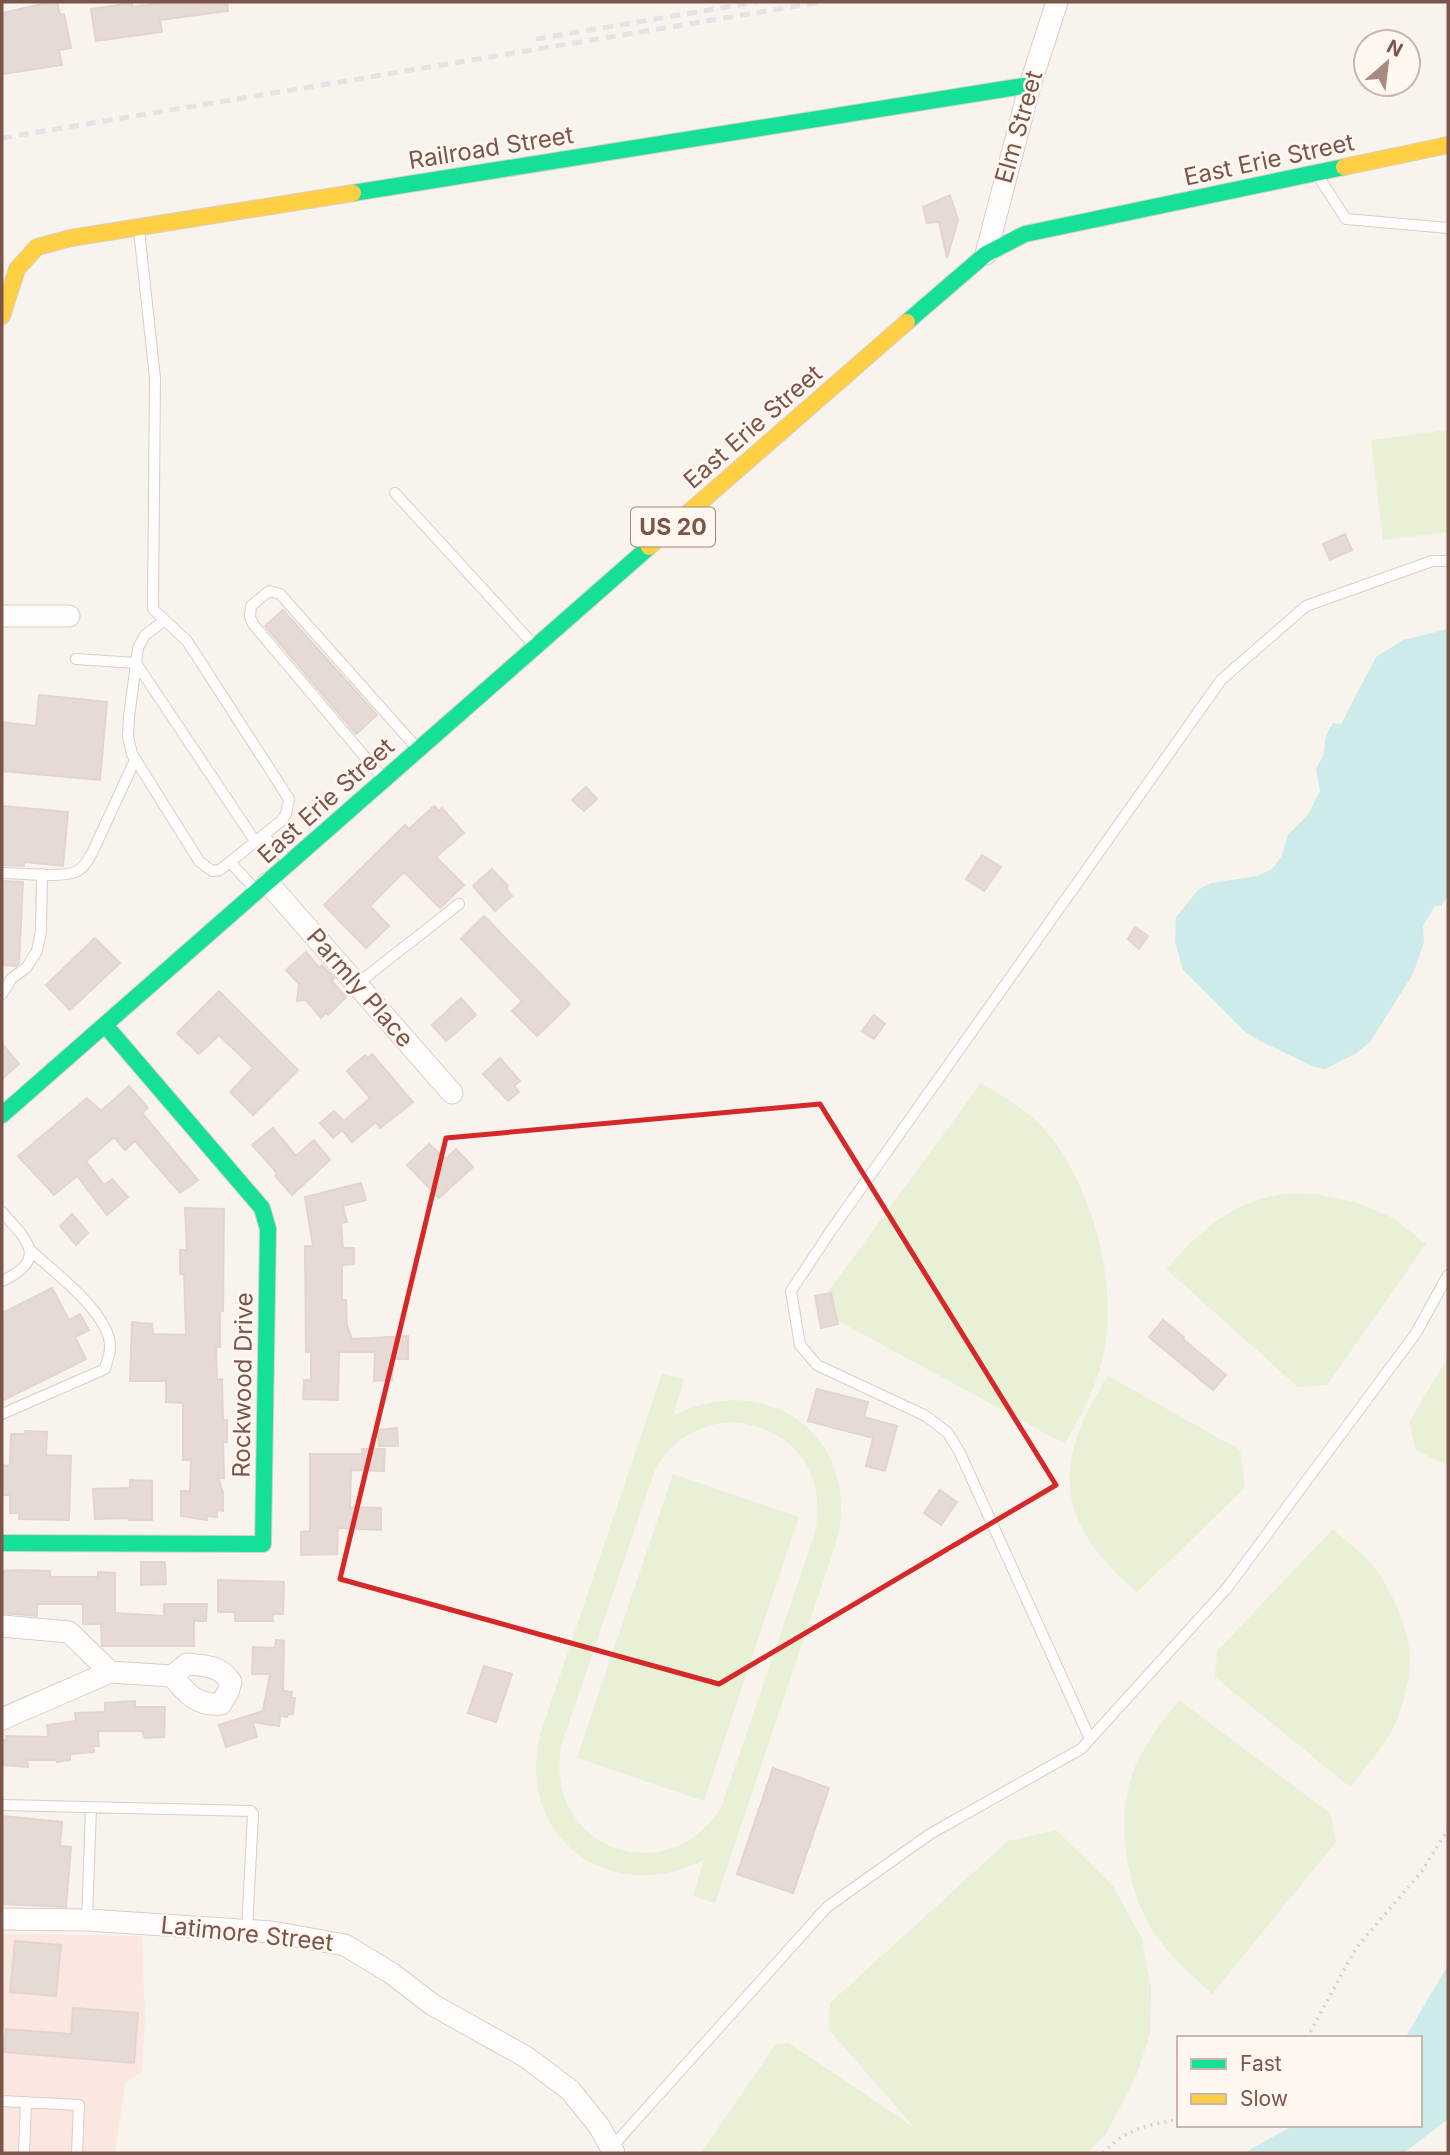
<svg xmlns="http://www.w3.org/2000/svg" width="1450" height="2155" font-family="Inter,sans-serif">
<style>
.commercial{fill:#f9e7e0}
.green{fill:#e8f0d6;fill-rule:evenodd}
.water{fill:#cdebeb}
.building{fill:#e6dad4;stroke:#e3d5ce;stroke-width:2}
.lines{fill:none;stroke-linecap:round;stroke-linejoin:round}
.lane-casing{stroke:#d8ceca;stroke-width:12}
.street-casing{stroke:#d8ceca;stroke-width:23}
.fast-casing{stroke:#dad0ca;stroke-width:18}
.slow-casing{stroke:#dad0ca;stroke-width:18}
.path{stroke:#dcd1ce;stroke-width:3.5;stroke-dasharray:2 5;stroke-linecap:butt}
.lane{stroke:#fefdfc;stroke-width:10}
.street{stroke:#fefdfc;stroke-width:21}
.fast{stroke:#16e098;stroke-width:16}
.slow{stroke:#ffcf43;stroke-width:16}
.rail{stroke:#e5e3e6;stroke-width:5;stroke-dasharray:10 7;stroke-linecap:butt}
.marked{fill:none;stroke:#d62828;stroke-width:5;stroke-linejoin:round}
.labels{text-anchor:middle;stroke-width:5;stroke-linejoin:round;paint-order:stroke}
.shield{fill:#fff7f0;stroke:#a3867b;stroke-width:2}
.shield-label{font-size:23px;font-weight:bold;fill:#7b5549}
.street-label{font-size:24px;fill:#7b5549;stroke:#fff7f0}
</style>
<rect width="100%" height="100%" fill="#f9f3ed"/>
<path class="commercial" d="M2 1934 142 1936 145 2016 142 2071 125 2084 115 2153H2Z"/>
<path class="green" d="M1448 430V532L1383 540 1371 440Z
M981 1083C1003 1096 1028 1111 1045 1130 1094 1187 1120 1288 1102 1361 1095 1390 1079 1418 1065 1444L833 1318 828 1292Z
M1316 1194 1355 1202 1393 1218 1426 1244 1327 1385 1298 1387 1166 1269C1199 1233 1227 1204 1278 1195 1290 1193 1304 1195 1316 1194Z
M1448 1357V1466L1416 1450 1409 1422Z
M662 1373 684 1380 673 1416C768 1367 864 1439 836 1543L715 1903 693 1896 704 1860C610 1908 513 1837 541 1732ZM733 1422C795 1428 829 1475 814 1536L721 1808C663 1897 537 1843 563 1740L656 1467C675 1438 699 1424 733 1422Z
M1108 1376 1240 1450 1245 1488 1137 1592C1055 1523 1051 1464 1108 1376Z
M673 1474 799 1517 704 1801 577 1758Z
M1333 1529C1345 1540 1359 1550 1369 1561 1389 1583 1410 1630 1410 1659 1410 1679 1404 1703 1396 1722 1385 1746 1366 1767 1350 1787L1215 1677 1217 1651Z
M1179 1700 1331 1814 1336 1842 1212 1994C1194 1977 1174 1960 1159 1940 1127 1897 1113 1818 1135 1767 1146 1742 1163 1721 1179 1700Z
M1056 1830 1113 1886 1142 1939 1151 1987 1150 2034 1136 2076 1106 2134 1087 2153H701L776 2044 789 2043 915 2128 829 2030 830 2003 1008 1841Z"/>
<path class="water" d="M1448 629V896L1441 906H1435L1423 926 1424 943 1413 974 1370 1042 1357 1053 1325 1069 1312 1066 1258 1040 1244 1031 1183 970 1175 942 1176 917 1199 889 1212 883 1257 876 1272 869 1281 857 1288 835 1307 816 1320 791 1316 769 1323 756 1326 735 1333 723 1341 724 1376 657 1403 640Z
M1448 1965V2119L1404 2153H1244L1294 2125H1420V2038H1405Z"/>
<path class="building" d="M51 2H57L60 15 64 14 71 48 59 50 62 65 2 74V13Z
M168 2H227L228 11 160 20 162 32 96 41 91 9 132 3V7Z
M950 195 958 220 947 258 939 222 927 223 923 207Z
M1345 534 1352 550 1330 560 1323 544Z
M283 610 377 715 356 734 265 626Z
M39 695 107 702 100 780 2 771V722L36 726Z
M586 787 597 799 584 811 572 800Z
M2 806 68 812 63 866 24 862V866L2 865Z
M434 806 439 811 442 808 464 833 436 857 464 885 440 908 404 872 370 906 389 926 366 948 324 905 405 825 409 829Z
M982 855 1001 867 984 891 966 879Z
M492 869 508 886 506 888 512 896 495 911 473 886Z
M2 881 23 882 19 963 16 966 2 965Z
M484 916 570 1004 537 1036 512 1011 522 1001 461 939Z
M1135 927 1148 936 1139 949 1128 939Z
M95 938 120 963 70 1010 46 985Z
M306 952 319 968 322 965 334 978 331 980 346 997 328 1015 326 1013 321 1018 306 1000 297 1001 299 984 286 970Z
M219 991 298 1070 253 1115 230 1092 253 1068 219 1035 199 1054 177 1033Z
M461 998 476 1015 446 1041 432 1025Z
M874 1015 885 1024 874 1039 862 1031Z
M2 1044 19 1064 2 1079Z
M372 1054 413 1102 380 1128 376 1122 352 1142 342 1130 333 1138 320 1123 334 1111 344 1121 370 1098 347 1071 365 1055 368 1058Z
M500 1058 520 1081 514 1086 519 1092 508 1101 483 1074Z
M129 1086 148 1108 142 1113 198 1180 180 1193 135 1141 125 1150 114 1137 86 1161 104 1185 112 1179 128 1197 107 1215 77 1176 54 1195 18 1156 87 1098 101 1111Z
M273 1128 296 1156 314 1140 330 1160 292 1195 275 1176 277 1173 252 1145Z
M429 1144 446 1159 456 1149 473 1167 439 1198 407 1165Z
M361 1183 366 1200 343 1206 347 1222 341 1223 343 1248H354V1264L342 1265V1300H346L347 1325 352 1339 408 1336V1359H393L392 1380 374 1381 375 1352H339L338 1400 303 1399 304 1380H311V1352H306L305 1246H313L305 1197Z
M185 1208 224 1209 223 1311 220 1312V1347H216L217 1380 222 1379 223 1420H227V1442H223L224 1478H218L223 1492V1511L217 1510V1517L206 1516 207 1520 181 1516V1491H190L191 1460H183V1403L166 1402V1381H130L132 1322 152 1324 153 1334 186 1335 184 1274H180V1250H187Z
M72 1214 88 1233 76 1245 60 1226Z
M52 1288 69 1320 80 1314 89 1330 75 1337 86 1359 2 1401V1313Z
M831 1293 838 1324 821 1328 815 1296Z
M1163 1320 1184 1337 1183 1339 1226 1375 1213 1390 1149 1337Z
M817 1389 868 1402 864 1417 897 1426 885 1471 866 1466 873 1438 808 1421Z
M397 1428 398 1446H379L378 1430Z
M25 1431 47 1432 46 1455 71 1456 69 1520 19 1519V1513H10V1495H2V1465L10 1466 11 1434H24Z
M362 1449H385L384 1471 351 1470 350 1507 381 1508V1530L338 1528 337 1554 301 1555V1532L310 1531V1454H362Z
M130 1480 152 1481V1520H129V1518L95 1519 93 1489 130 1488Z
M940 1490 957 1502 941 1525 924 1513Z
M141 1562H165L166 1584 141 1585Z
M19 1570 50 1571V1577H98V1572L115 1573V1613L164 1616V1604H207L206 1621H194V1646H102L101 1624H83V1604H37V1616L2 1613V1571Z
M218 1580 284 1582 283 1614H272L273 1621H235V1612H218Z
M276 1640 284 1641 283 1691 292 1692 291 1698H295L293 1714H288L287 1717 280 1716 279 1726 253 1722 257 1737 226 1747 219 1725 263 1711 270 1674H252L253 1647 275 1648Z
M484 1666 512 1674 496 1722 468 1713Z
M135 1701V1707H165L164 1737 145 1738 142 1731H98L99 1746H93L94 1752 70 1754V1760L57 1762V1760H27L28 1767 3 1765V1740H7L6 1736 48 1737 47 1725 76 1721 75 1713 105 1712V1703Z
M773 1768 829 1788 793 1893 737 1874Z
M2 1816 62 1822 60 1846 71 1847 66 1907 2 1904Z
M15 1941 61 1945 56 1996 10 1992Z
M73 2008 138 2013 134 2063 4 2052 6 2029 71 2034Z"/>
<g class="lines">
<g class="lane-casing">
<path id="lane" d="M1318 176 1346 219 1448 228
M139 230 155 378 153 609 187 641 289 799 286 814 281 821 220 870 212 871 199 861 132 754 128 737 129 717 138 648 145 635 164 621
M395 493 534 645
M76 659 136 663 255 841
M381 776 253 624 250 617 251 606 269 591 280 594 416 747
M263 835 288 861
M230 862 254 888
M2 873C18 873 63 878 75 872 84 869 89 858 93 851L135 760
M357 984 459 904
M2 994 12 978 26 968 37 951 41 931 42 874
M2 1212C26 1239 50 1259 2 1281
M2 1414 105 1369C106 1363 110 1355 110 1348 112 1315 53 1271 31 1251
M1090 1739 960 1453 948 1433 926 1416 817 1365 800 1345 791 1291 830 1232 1221 680 1306 606 1432 561H1448
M2 1805 251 1811 253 1814 247 1930
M87 1920 91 1808
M2 2101 79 2105 77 2153
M611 2148 827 1907 930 1834 1081 1749 1227 1588 1416 1333 1448 1275
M24 2153 26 2102"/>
</g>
<g class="street-casing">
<path id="street" d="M986 254 1030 85 1057 2
M2 616H69
M268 883 452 1093
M2 1626 69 1632 110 1672
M187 1664C207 1666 219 1665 231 1682L228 1692 221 1704C197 1706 187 1694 172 1676Z
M2 1719 110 1672 172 1676
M2 1919 87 1920 272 1932 345 1945 391 1973 433 2005 526 2057 570 2090 599 2126 614 2153"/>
</g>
<g class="fast-casing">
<path id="fast" d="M353 193 1030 85
M907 322 986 254 1025 234 1344 167
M2 1115 649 547
M2 1543 263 1544 268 1229 262 1208 105 1025"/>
</g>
<g class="slow-casing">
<path id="slow" d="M1344 167 1448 145
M2 316 17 269 37 247 71 238 353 193
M649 547 907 322"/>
</g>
<path class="path" d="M1307 2038 1356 1948 1422 1871 1448 1829
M1103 2153C1127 2128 1146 2126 1179 2119"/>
<use href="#lane" class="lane"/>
<use href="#street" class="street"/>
<use href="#fast" class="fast"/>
<use href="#slow" class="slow"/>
<path class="rail" d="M536 39 757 2
M2 138 821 2"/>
</g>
<path class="marked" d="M820 1104 1056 1485 719 1684 340 1579 446 1138Z"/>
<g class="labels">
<rect class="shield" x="631" y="507.5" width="84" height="39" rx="5"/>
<g class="shield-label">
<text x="673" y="535">US 20</text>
</g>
<g class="street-label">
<text transform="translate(1019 127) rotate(-74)" y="8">Elm Street</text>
<text transform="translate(491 148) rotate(-9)" y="8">Railroad Street</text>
<text transform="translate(1269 160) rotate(-12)" y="8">East Erie Street</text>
<text transform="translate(753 427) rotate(-41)" y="8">East Erie Street</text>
<text transform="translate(326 801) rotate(-42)" y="8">East Erie Street</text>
<text transform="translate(360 988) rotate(49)" y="8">Parmly Place</text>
<text transform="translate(243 1385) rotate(-89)" y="8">Rockwood Drive</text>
<text transform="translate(247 1934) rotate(6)" y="8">Latimore Street</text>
</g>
</g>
<rect width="1450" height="2155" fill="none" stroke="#7b5549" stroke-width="7"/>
<rect x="1177" y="2036" width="245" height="91" fill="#fff7f0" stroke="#cab6ad" stroke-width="2"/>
<rect x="1191" y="2059" width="35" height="10" fill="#16e098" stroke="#cab6ad" stroke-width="2"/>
<text x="1240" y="2071" font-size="21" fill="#7b5549">Fast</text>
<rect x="1191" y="2094" width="35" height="10" fill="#ffcf43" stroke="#cab6ad" stroke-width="2"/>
<text x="1240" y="2106" font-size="21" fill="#7b5549">Slow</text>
<g transform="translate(1387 63) rotate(28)"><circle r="33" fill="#fff7f0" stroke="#cab6ad" stroke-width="2"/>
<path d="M0-5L12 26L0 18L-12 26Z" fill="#a78c82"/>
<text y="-10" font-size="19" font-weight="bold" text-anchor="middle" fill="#7b5549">N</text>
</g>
</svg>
